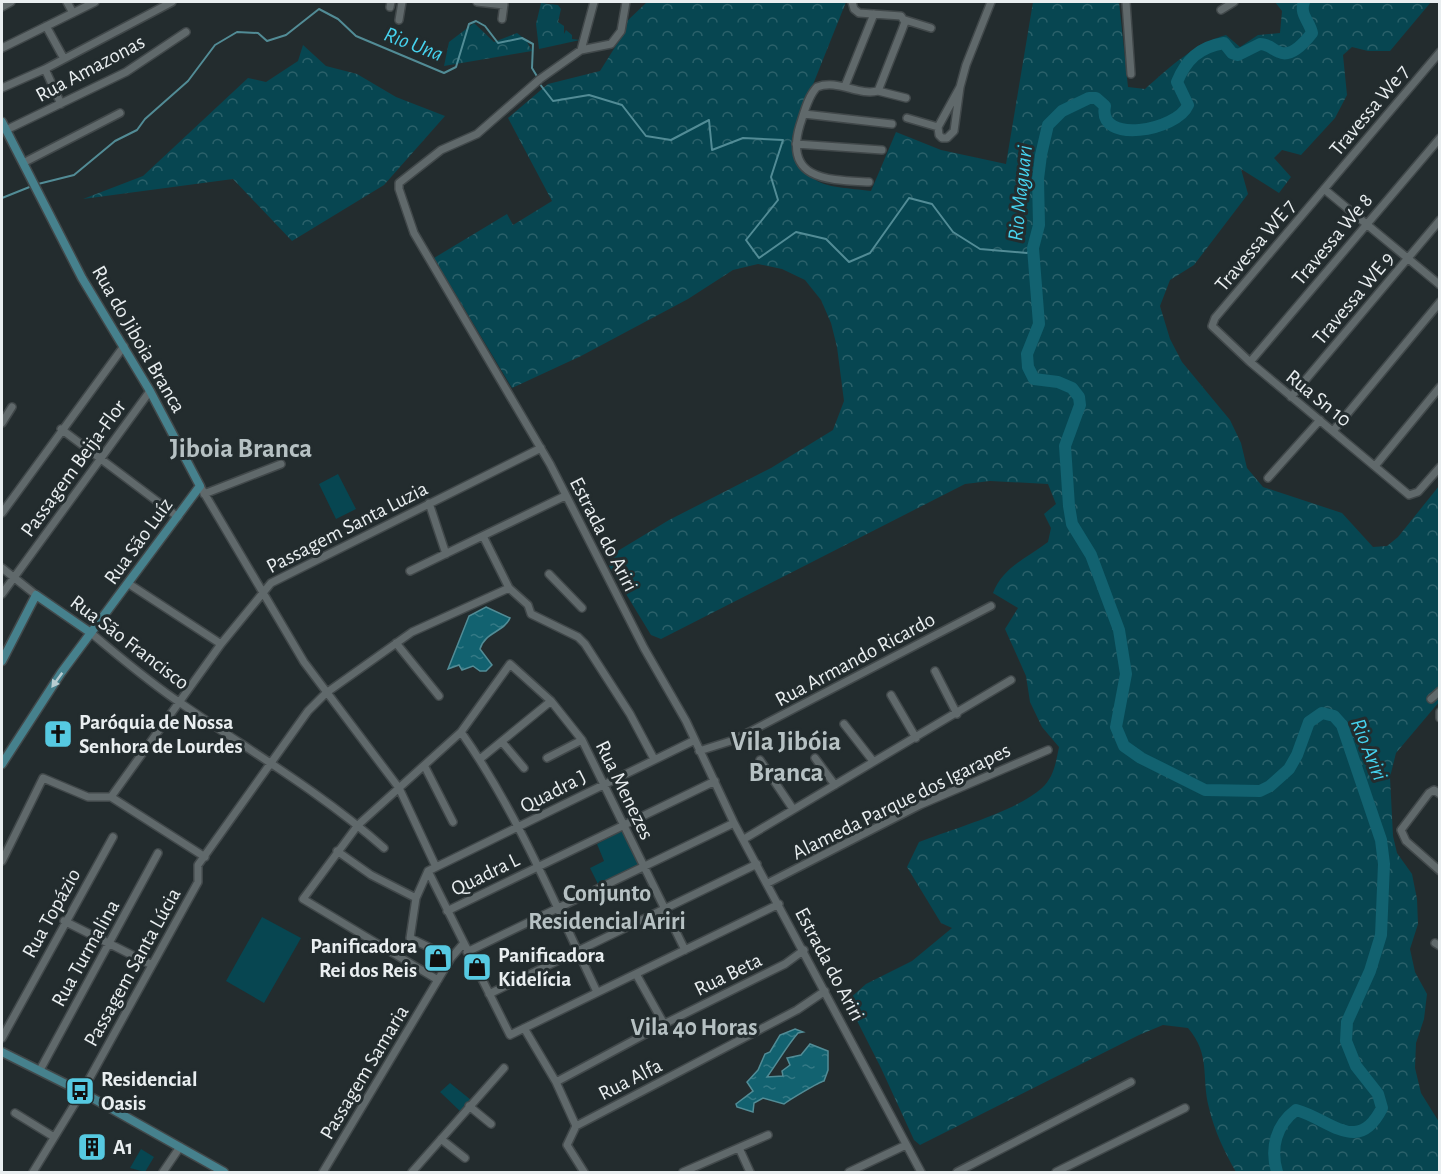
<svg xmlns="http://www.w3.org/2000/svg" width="1441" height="1174" font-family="'Alegreya Sans',sans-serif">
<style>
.green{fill:#074651}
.forest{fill:url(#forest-crowns)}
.water{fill:url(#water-ripples);stroke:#528c96;stroke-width:1.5}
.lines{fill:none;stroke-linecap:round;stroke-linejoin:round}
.stream{stroke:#528c96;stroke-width:2}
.river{stroke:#126270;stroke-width:12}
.minor-casing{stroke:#41484a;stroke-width:10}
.major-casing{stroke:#41484a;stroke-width:11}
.minor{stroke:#60696b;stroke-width:7}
.major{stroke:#46818d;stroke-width:8}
.oneway{fill:#b8cdd2}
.labels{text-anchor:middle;stroke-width:6;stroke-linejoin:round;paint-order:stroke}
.street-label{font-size:21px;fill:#e9eef0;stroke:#232c2e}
.poi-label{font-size:21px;font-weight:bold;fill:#e9eef0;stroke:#232c2e;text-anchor:start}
.water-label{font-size:22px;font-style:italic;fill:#46d3ef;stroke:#232c2e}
.quarter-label{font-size:24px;font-weight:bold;fill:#b6c1c3;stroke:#232c2e}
.district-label{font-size:27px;font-weight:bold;fill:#b6c1c3;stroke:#232c2e}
</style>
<defs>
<pattern id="forest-crowns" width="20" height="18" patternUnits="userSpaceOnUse" patternTransform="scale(1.5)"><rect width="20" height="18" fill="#074651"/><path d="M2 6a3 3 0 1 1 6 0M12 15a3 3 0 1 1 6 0" fill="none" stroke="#2b616a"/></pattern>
<pattern id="water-ripples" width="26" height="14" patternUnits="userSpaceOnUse" patternTransform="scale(1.5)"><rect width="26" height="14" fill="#126270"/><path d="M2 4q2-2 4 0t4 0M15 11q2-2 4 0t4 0" fill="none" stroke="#347985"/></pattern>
</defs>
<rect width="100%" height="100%" fill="#232c2e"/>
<path class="green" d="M338 474 356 509 336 519 319 484Z
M623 830 643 866 600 888 590 868 604 861 597 844Z
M262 917 301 938 264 1003 226 981Z
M450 1083 471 1100 461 1112 440 1092Z
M141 1149 154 1157 145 1172 130 1168Z"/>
<path class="forest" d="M647 2H846L792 137C805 190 824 185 871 191L896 132 941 150 1006 164 1033 2H1119L1128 87 1145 89C1170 67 1194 44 1226 35L1240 47 1258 35 1280 33 1282 11 1275 2H1431L1390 51H1368L1352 47 1343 55 1347 95 1335 118 1301 155 1282 150 1274 158 1291 177 1279 193 1241 169 1248 194 1194 265 1170 280 1160 306 1170 339 1182 362 1230 420 1241 443 1247 468 1263 487 1342 513 1373 547 1387 546 1398 537 1439 486V702L1396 753 1390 777 1393 836 1397 853 1412 874 1417 899 1418 924 1410 949 1415 972 1427 994 1424 1019 1416 1043 1415 1068 1421 1093 1439 1122V1172H1236C1225 1153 1214 1130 1209 1108 1201 1077 1211 1055 1188 1028L1163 1025 1139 1035 920 1145 914 1140 881 1068 847 1001 866 984 912 961 952 928 941 923 907 867 919 842C952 829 1017 811 1042 788 1054 777 1056 762 1059 747L1042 727 1030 702 1026 676 1005 629 1018 608 993 593C1003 567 1027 558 1048 542L1051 528 1044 514 1056 504 1048 484 990 481 965 484 661 639 651 635 609 566 611 555 669 520 771 468 833 430 844 401 837 347 831 323 821 300 805 280 782 269 758 264 733 270 688 299 581 356 512 388 434 258 507 214 513 225 552 201 508 118 548 84 600 71 622 36 625 23Z
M541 3 558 5 561 9 558 22 564 26V34L566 30 572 35V39L580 40 539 49 536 24Z
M474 23 494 42 517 33 526 40 532 51 444 66 449 42Z
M303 45 326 66 357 74 396 97 445 116 384 185 292 241 233 179 83 199 143 176 248 78 266 82 298 61Z"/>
<path class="water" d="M486 607 510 618C504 632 485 632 480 649L492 665 486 671H480L473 666 462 670 459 665 448 669 469 616Z
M795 1029 803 1032 798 1033C786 1047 778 1062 767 1077L783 1076 782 1071 790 1065 787 1058 801 1055 810 1044 828 1051V1070L824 1081C819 1082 789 1100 784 1104L763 1098 754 1103 753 1112 737 1107 736 1104 753 1091 747 1082 758 1070 765 1054 770 1052 780 1035Z"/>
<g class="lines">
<path class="stream" d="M539 83 553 101 589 95 622 105 646 136 671 140 709 120 712 150 743 138 783 140 771 177 778 200 746 240 759 258 796 232 826 239 849 262 870 253 909 198 932 204 953 232 980 249 1027 253 1033 248
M38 184 74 175 115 141 137 130 145 119 188 81 215 45 237 32 258 33 267 41 286 35 319 9 338 19 356 36 444 73 456 67 469 24 476 21 485 26 498 43 522 38 533 44 532 68 538 78
M2 198 32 186"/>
<path class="river" d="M1277 1172C1270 1148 1276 1125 1296 1110 1330 1119 1358 1156 1382 1108L1378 1094 1356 1066 1346 1041 1347 1022 1370 971 1381 935 1384 864 1381 840 1342 725 1334 716 1322 713 1309 722 1297 755 1289 769 1270 786 1260 791 1205 790 1141 758 1124 746 1116 727 1126 674 1119 630 1091 555 1072 524 1069 506 1065 446 1080 405 1079 397 1072 388 1058 382 1034 379 1028 367 1027 354 1039 324 1033 248 1039 225 1038 179 1041 155 1048 125 1062 111 1089 98H1096L1105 106C1097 145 1177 131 1188 105L1177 82C1186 60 1199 47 1224 43L1232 53 1238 55 1260 44C1268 44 1272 49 1279 52 1291 58 1305 42 1312 33 1310 22 1299 14 1304 2"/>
<g class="minor-casing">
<path id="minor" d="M67 2 73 13
M477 2 504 5
M626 2 621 31 611 44 581 50 540 79 477 134 441 150 399 183V189L414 233 550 464 644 648 686 721 734 823 921 1172
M852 2 854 9 859 13 901 16 905 22 902 30 878 91C858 96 838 79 817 87 808 96 804 113 800 125 783 181 830 180 869 182
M1126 2 1131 74
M2 7 11 2
M390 7 391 2
M1221 10 1234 2
M502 19 504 4
M399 20 402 2
M905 20 931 28
M46 26 63 57
M2 48 95 2
M581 50 594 2
M1440 52 1215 318 1212 326 1250 362 1409 495 1418 492 1440 467
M45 69 61 104
M845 86 874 14
M960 87 938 127 939 135 942 138H947L954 131 960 87 966 65 991 2
M2 88 45 69 172 2
M878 91 906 98
M804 114 892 124
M907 118 938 127
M6 130 126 72 186 32
M796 144 882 150
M23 163 120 113
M1324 189 1440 285
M1250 362 1440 138
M1291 397 1440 220
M2 423 12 407
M61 429 178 517
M1333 431 1440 302
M1375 466 1440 387
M1268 478 1320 420
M200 486 304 662 399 788 436 867
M204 494 281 464
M429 503 446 554
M2 513 124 346
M483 536 509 588 528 605 531 614 578 637 585 644 630 714 654 759
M2 568 36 595
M410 571 565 496
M549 574 582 608
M129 584 221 644
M2 594 150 391
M91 633C120 657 150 683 182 704 250 751 322 793 384 848
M396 643 439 696
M935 671 957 714
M891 695 916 738
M1431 699 1440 691
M1440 712V718
M844 724 873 761
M461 732C516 810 556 906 597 992
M502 742 524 768
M699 751 734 740 991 606
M547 758 582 740
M815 758 835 785
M480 759 551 701
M760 760 793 809
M425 767 453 822
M1440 794 1434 790 1429 793 1401 830 1406 841 1440 871
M111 797 221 644 271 583 541 448
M744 839 1011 680
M337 851 371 875 416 898
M2 861 43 778 88 797H111L205 857
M428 871 510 1035 779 904
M768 883 920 805 1048 750
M447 911 715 781
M64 921 152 965
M1435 943 1440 946
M467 952 734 823
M451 958 410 938 416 898 428 871 695 740
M636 974 664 1024
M438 980 303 899 358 825 461 732 510 664 551 701 582 740 685 950
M489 994 757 864
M524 1028 556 1082 576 1126 567 1145 584 1172
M2 1038 113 837
M40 1070 158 853
M556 1082 664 1024 785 964 804 950
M469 1106 491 1124
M15 1113 54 1137
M576 1126 797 1010 825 991
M441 1139 465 1158
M739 1148 750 1172
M33 1172 82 1092 198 882V865L308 711 326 693 412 632 509 588
M163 1172 180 1147
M323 1172 451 958 463 944
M412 1172 504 1068
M683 1172 768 1135
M849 1172 906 1145
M957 1172 1131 1082
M1056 1172 1185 1108"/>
</g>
<g class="major-casing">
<path id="major" d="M2 122 82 278 150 391 200 486 61 673 2 764
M2 661 36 595 91 633
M2 1052 80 1091 224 1172"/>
</g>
<use href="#minor" class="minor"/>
<use href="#major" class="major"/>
</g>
<defs><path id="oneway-solid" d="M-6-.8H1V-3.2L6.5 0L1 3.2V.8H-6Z" transform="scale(1.5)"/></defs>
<use class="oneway" href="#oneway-solid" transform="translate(57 680) rotate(126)"/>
<defs>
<g id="church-square" transform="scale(1.5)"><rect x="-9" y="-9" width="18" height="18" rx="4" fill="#56c9e1" stroke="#232c2e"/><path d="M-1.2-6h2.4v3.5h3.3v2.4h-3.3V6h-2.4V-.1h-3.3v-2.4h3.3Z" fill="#111"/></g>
<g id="shop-square" transform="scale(1.5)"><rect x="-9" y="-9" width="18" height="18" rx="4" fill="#56c9e1" stroke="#232c2e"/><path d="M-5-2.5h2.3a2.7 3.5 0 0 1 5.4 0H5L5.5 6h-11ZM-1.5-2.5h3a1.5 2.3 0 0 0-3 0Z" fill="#111"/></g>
<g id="bus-square" transform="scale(1.5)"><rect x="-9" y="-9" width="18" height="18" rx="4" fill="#56c9e1" stroke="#232c2e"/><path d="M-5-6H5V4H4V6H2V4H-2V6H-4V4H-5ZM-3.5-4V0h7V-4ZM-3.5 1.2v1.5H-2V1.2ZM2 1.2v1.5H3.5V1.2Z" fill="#111"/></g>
<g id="building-square" transform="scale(1.5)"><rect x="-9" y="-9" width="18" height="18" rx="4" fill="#56c9e1" stroke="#232c2e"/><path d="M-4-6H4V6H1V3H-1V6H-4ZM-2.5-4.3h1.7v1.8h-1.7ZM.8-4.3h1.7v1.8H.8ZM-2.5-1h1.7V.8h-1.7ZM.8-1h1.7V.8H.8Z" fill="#111"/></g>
</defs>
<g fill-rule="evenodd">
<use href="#church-square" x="58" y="734"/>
<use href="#shop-square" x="438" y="958"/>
<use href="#shop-square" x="477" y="967"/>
<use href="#bus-square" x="80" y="1091"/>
<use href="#building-square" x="92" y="1147"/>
</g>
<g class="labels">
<g class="street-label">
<text transform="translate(90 68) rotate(-28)" y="7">Rua Amazonas</text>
<text transform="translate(1369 110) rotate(-50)" y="7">Travessa We 7</text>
<text transform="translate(1332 239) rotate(-50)" y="7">Travessa We 8</text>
<text transform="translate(1255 245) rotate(-50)" y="7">Travessa WE 7</text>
<text transform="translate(1353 298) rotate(-50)" y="7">Travessa WE 9</text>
<text transform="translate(139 339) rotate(60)" y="7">Rua do Jiboia Branca</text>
<text transform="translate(1319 398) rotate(39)" y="7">Rua Sn 10</text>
<text transform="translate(73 468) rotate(-54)" y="7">Passagem Beija-Flor</text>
<text transform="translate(347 527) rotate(-27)" y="7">Passagem Santa Luzia</text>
<text transform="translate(604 534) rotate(63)" y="7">Estrada do Ariri</text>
<text transform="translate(138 541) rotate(-54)" y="7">Rua São Luíz</text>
<text transform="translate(130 642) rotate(37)" y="7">Rua São Francisco</text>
<text transform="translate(855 659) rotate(-28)" y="7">Rua Armando Ricardo</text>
<text transform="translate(625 790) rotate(64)" y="7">Rua Menezes</text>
<text transform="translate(553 791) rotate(-27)" y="7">Quadra J</text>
<text transform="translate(901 801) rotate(-26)" y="7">Alameda Parque dos Igarapes</text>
<text transform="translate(485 874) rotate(-26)" y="7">Quadra L</text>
<text transform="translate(51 913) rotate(-61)" y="7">Rua Topázio</text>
<text transform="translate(85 953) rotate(-61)" y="7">Rua Turmalina</text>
<text transform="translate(830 964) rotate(62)" y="7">Estrada do Ariri</text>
<text transform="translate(132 967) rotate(-61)" y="7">Passagem Santa Lúcia</text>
<text transform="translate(728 974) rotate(-26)" y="7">Rua Beta</text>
<text transform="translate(364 1072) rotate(-59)" y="7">Passagem Samaria</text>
<text transform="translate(630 1079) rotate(-27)" y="7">Rua Alfa</text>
</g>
<g class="poi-label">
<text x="79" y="729">Paróquia de Nossa<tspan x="79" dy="24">Senhora de Lourdes</tspan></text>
<text x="417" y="953" text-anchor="end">Panificadora<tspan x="417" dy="24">Rei dos Reis</tspan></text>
<text x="498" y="962">Panificadora<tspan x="498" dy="24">Kidelícia</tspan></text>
<text x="101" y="1086">Residencial<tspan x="101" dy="24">Oasis</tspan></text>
<text x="113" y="1154">A1</text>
</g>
<g class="water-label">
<text transform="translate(414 43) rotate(21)" y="8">Rio Una</text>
<text transform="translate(1019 193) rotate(-84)" y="8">Rio Maguari</text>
<text transform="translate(1370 749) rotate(68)" y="8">Rio Ariri</text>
</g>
<g class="quarter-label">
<text x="607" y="901">Conjunto<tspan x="607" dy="28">Residencial Ariri</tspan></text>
<text x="694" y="1035">Vila 40 Horas</text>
</g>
<g class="district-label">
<text x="241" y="457">Jiboia Branca</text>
<text x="786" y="750">Vila Jibóia<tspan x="786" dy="31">Branca</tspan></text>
</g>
</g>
<rect width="1441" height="1174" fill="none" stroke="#e9eef0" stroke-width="6"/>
</svg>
